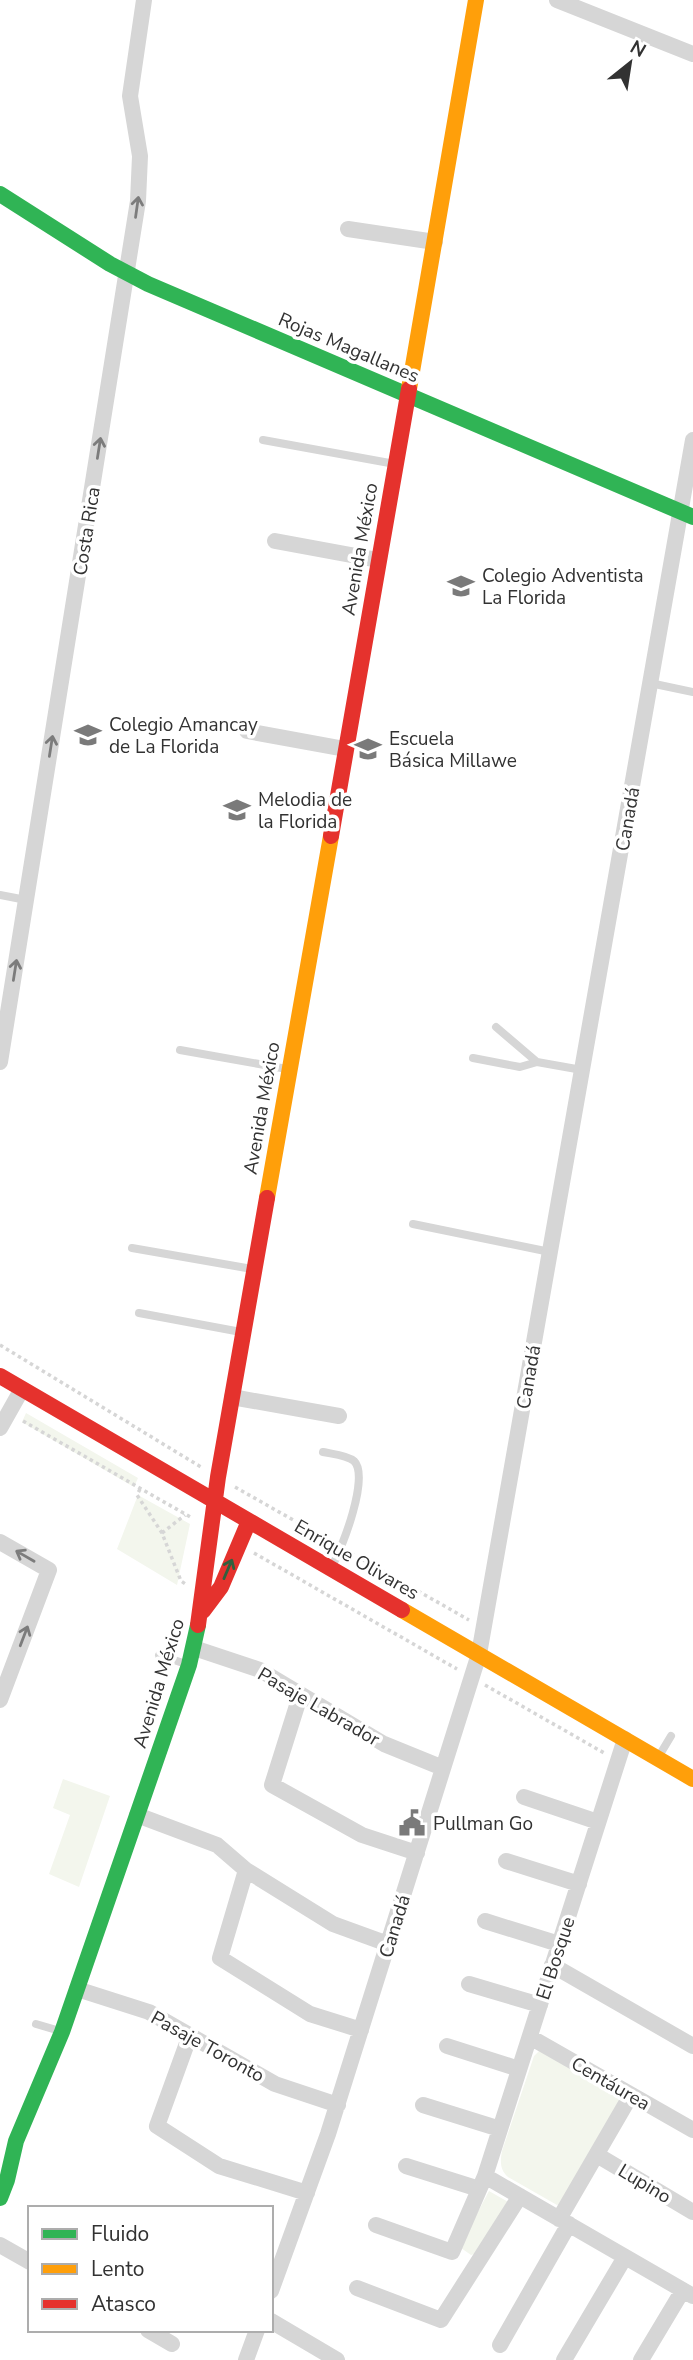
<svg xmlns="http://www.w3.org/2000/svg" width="693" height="2360" font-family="'Nunito Sans',sans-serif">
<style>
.green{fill:#f3f6ed}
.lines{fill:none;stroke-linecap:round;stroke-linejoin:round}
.path{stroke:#d6d6d6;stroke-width:3.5;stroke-dasharray:3.5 3.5;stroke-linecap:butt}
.lane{stroke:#d6d6d6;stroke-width:8}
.street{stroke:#d6d6d6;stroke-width:16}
.fast{stroke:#30b455;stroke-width:16}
.slow{stroke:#ff9f0a;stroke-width:16}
.jam{stroke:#e5322d;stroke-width:16}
.oneway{stroke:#7c7c7c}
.oneway2{stroke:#31603e}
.labels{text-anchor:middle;stroke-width:7;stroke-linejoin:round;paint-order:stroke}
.street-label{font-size:19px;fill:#323232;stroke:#fff}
.poi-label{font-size:19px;fill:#323232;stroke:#fff;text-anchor:start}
</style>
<rect width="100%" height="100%" fill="#fff"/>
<path class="green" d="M26 1413 138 1478 134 1487 22 1422Z
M138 1495 190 1524 177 1585 117 1549Z
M63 1779 110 1796 79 1887 49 1874 70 1815 53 1808Z
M540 2050 621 2096V2103L560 2204 557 2205 508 2177C500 2170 500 2162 502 2151L534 2056Z
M489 2191 510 2203 478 2253 471 2255 461 2248 463 2240Z"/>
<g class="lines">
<path class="path" d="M0 1345 201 1467
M23 1421 192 1518
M235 1487 332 1542
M140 1489 137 1495 162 1533 181 1581 187 1585
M162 1533 185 1515
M254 1553 457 1669
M351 1553 469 1620
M485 1685 606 1754"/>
<path class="lane" d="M263 440 395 464
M650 683 693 692
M0 895 26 900
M496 1027 537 1062
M180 1050 287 1069
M473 1058 520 1067 537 1062 582 1070
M413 1224 550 1252
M132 1248 252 1269
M139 1313 241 1332
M323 1452C332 1454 347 1455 354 1461 370 1476 342 1549 332 1566
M159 1655 186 1664
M659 1756 671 1736
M36 2024 60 2031"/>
<path class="street" d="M557 0 693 54
M348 229 435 242
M275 541 378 560
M247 731 345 749
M0 1062 138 201 140 156 130 96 144 0
M232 1397 339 1416
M0 1428 22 1389
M0 1542 49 1570 0 1700
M194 1648 260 1670 384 1744 443 1768
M300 1696 272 1785 362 1835 417 1853
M524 1797 598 1822
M137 1815 217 1845 246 1870 333 1924 388 1944
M506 1861 579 1884
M246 1870 220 1958 310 2014 361 2030
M485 1921 559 1944
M552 1965 693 2046
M469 1984 540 2005
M77 1989 149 2012 275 2084 338 2105
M190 2035 157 2126 219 2166 307 2193
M530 2037 693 2130
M447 2046 519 2069
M423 2105 500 2129
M597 2155 693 2212
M406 2166 479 2189
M485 2176 693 2296
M559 2219 631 2095
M376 2225 452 2252 485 2176 625 1739
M0 2245 30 2262
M357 2288 441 2320 520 2196
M271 2291 328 2134 479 1654 693 440
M271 2321 337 2360
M148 2330 172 2344
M500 2345 569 2224
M246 2360 257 2330
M564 2360 625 2257
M641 2360 683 2290"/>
<path class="fast" d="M0 194 110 264 148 284 693 517
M0 2198 7 2180 16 2141 62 2032 189 1665 198 1625"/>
<path class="slow" d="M409 389 476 0
M267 1198 331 836
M402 1610 693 1779"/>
<path class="jam" d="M331 836 409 389
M0 1376 402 1610
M203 1611 221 1587 249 1521
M198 1625 218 1477 267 1198"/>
</g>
<defs><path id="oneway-shaft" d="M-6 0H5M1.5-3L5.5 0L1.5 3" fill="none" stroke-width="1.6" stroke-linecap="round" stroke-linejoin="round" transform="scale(1.75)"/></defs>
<g class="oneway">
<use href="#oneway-shaft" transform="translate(137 207) rotate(-82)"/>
<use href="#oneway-shaft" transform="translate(99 448) rotate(-81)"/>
<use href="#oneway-shaft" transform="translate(51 746) rotate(-81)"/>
<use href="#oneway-shaft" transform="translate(15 970) rotate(-81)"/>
<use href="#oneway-shaft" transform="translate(25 1556) rotate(-150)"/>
<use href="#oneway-shaft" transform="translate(24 1636) rotate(-69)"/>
</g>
<use class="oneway2" href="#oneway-shaft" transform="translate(228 1569) rotate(-67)"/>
<defs>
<g id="school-bare" transform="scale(2.1)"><path d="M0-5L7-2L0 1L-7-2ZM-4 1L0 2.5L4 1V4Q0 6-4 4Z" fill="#7a7a7a" stroke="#fff" stroke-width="2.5" paint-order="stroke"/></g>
<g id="civic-bare" transform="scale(2.1)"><path d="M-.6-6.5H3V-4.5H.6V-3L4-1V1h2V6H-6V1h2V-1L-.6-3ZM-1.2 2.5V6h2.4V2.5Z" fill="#7a7a7a" stroke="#fff" stroke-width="2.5" paint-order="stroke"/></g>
</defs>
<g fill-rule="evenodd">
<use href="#school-bare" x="461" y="586"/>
<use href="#school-bare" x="88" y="735"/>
<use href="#school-bare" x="368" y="749"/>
<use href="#school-bare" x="237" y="810"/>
<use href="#civic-bare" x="412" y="1823"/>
</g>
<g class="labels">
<g class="street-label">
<text transform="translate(349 347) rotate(23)" y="7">Rojas Magallanes</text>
<text transform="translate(86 531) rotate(-81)" y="7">Costa Rica</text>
<text transform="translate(359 549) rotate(-80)" y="7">Avenida México</text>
<text transform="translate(627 819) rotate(-80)" y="7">Canadá</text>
<text transform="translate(261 1108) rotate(-80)" y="7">Avenida México</text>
<text transform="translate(528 1377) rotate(-80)" y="7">Canadá</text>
<text transform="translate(357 1559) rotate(30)" y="7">Enrique Olivares</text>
<text transform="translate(158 1683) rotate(-73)" y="7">Avenida México</text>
<text transform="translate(319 1706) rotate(30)" y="7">Pasaje Labrador</text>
<text transform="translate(394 1926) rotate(-73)" y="7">Canadá</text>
<text transform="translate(555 1958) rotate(-72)" y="7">El Bosque</text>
<text transform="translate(208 2046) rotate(29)" y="7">Pasaje Toronto</text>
<text transform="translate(611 2083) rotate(30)" y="7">Centáurea</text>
<text transform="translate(645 2183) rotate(31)" y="7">Lupino</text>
</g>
<g class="poi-label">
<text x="482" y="582">Colegio Adventista<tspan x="482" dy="22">La Florida</tspan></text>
<text x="109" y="731">Colegio Amancay<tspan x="109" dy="22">de La Florida</tspan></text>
<text x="389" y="745">Escuela<tspan x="389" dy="22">Básica Millawe</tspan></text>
<text x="258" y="806">Melodia de<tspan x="258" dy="22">la Florida</tspan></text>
<text x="433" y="1830">Pullman Go</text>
</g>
</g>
<rect x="28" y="2206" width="245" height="126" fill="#ffffff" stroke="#adadad" stroke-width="2"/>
<rect x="42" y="2229" width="35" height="10" fill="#30b455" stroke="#adadad" stroke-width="2"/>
<text x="91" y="2241" font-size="21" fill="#323232">Fluido</text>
<rect x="42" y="2264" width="35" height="10" fill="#ff9f0a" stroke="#adadad" stroke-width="2"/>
<text x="91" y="2276" font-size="21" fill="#323232">Lento</text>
<rect x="42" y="2299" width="35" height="10" fill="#e5322d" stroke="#adadad" stroke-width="2"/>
<text x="91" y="2311" font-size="21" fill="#323232">Atasco</text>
<g transform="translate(630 63) rotate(30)" stroke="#ffffff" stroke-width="5" paint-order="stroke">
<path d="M0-5L12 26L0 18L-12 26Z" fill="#323232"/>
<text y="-10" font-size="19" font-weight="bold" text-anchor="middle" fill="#323232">N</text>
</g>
</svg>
